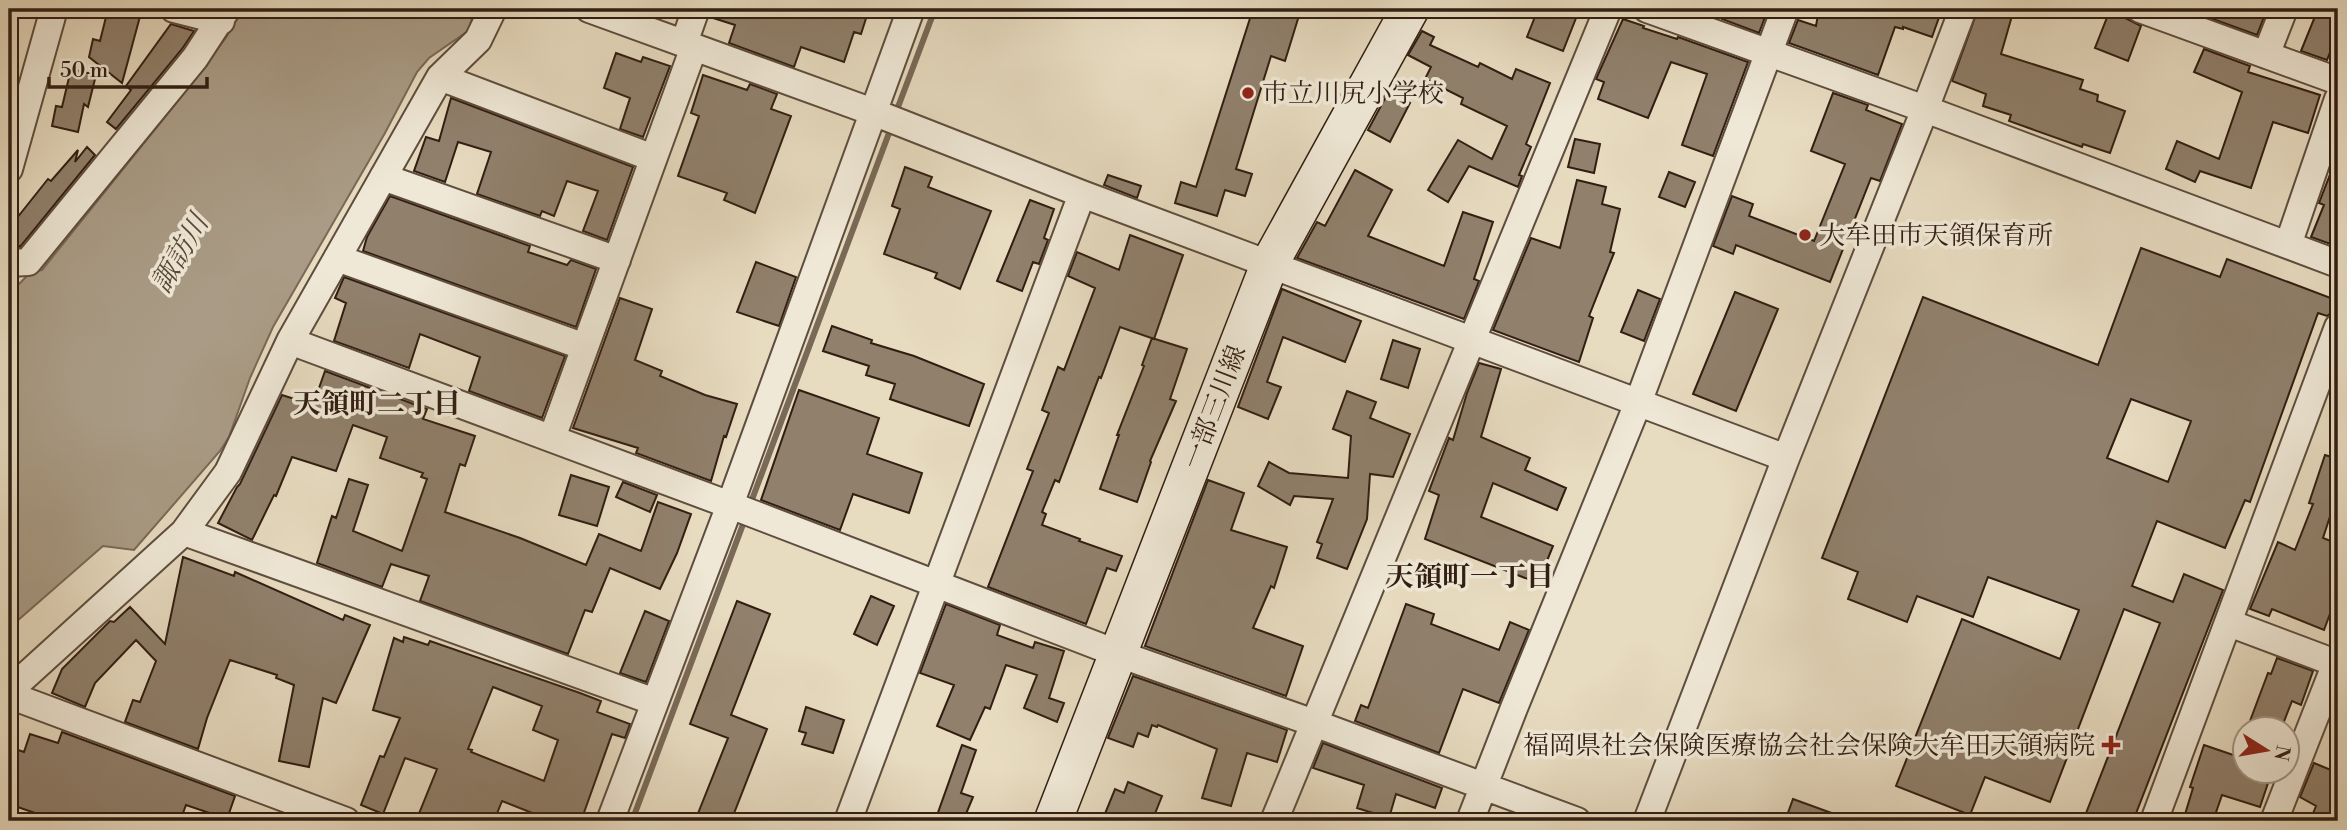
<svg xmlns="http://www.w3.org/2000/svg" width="2347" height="830" font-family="'Libre Bodoni','Noto Serif JP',serif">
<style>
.water{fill:#a99b85;stroke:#796957;stroke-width:2}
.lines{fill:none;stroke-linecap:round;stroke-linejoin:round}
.stream{stroke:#796957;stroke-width:6}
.building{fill:#90806c;stroke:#311e12;stroke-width:2;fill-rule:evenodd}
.minor-casing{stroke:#5e4d3e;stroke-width:30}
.secondary-casing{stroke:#311e12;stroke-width:40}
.minor{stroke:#efe8d6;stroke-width:26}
.secondary{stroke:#efe8d6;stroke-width:37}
.poi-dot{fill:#8f2418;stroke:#efe8d6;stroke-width:2.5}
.labels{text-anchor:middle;stroke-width:7;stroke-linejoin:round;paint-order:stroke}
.poi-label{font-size:26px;fill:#311e12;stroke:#efe8d6;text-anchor:start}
.street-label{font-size:26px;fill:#311e12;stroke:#efe8d6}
.water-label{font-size:28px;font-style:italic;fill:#5b4a3a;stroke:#efe8d6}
.neighbourhood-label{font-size:28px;font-weight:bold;fill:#311e12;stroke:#efe8d6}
</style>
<rect width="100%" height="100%" fill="#e7dbc0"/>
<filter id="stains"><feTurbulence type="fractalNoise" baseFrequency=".00286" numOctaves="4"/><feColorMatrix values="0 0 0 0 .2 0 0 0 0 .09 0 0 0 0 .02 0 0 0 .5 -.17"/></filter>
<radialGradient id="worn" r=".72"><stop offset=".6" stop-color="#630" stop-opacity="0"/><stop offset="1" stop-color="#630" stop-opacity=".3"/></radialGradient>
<path class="water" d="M241 9H475L468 31 429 58 417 72 385 133 273 327 250 378 229 437 220 451 134 550 103 546 9 628V294L31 272 42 270 198 76 227 36Z"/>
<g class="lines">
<path class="stream" d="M895 115 935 9
M750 505 892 125
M632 821 745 519"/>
</g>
<path class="building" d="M108 9H142L122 83 89 57 93 39 100 41Z
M711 9H869L861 34 854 32 844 62 801 47 794 67 729 43 735 25 710 17Z
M1253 9H1301L1285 61 1271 56 1236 169 1252 174 1245 196 1225 190 1217 216 1175 203 1181 182 1196 187Z
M1538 9H1552L1576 18 1563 51 1527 37Z
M1725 9H1768L1759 33 1722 19Z
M1819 9H1942L1932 37 1903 27V29L1895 27 1878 75 1789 43 1798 20 1816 26Z
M1978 9H2014L2001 54 2083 80 2080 89 2098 95 2097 101 2125 111 2110 153 2083 144 2082 147 2009 121 2011 115 1983 106 1986 94 1952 81Z
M2185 9H2267L2257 35Z
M2318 9H2338V32L2327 60 2301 51Z
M2110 10 2141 26 2128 61 2095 48Z
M1623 19 1644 26 1643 28 1677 39 1678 37 1748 62 1713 156 1682 145 1707 74 1671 62 1648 118 1598 99 1604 82 1596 79Z
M171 24 194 31 182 49 116 129 107 122 131 90 126 86Z
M1422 31 1434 37 1430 45 1478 67 1480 63 1512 79 1516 69 1550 83 1526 144 1531 147 1519 175 1522 176 1518 187 1469 166 1448 202 1428 190 1458 140 1492 159 1507 126 1461 104 1463 98 1425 79 1431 67 1408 55Z
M2204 49 2250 66 2248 72 2320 95 2308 133 2273 122 2251 188 2200 171 2195 182 2166 169 2177 141 2219 159 2242 92 2194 72Z
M616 53 641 62 643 57 670 66 643 137 620 129 630 98 604 88Z
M71 69 96 75 88 107 84 104 78 132 52 126 56 106 62 107Z
M703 75 747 90 750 84 777 94 771 109 791 116 755 213 724 200 727 193 678 176 699 116 691 113Z
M1389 91 1410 103 1390 142 1368 130Z
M1833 93 1868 105 1866 110 1902 124 1880 181 1871 178 1830 282 1736 245 1733 254 1713 246 1732 196 1753 204 1749 216 1814 241 1845 164 1811 151Z
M451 98 633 167 607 240 583 231 598 191 567 181 554 216 542 211 540 216 477 194 491 152 458 142 445 182 414 171 426 137 439 141Z
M1575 139 1600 144 1594 173 1568 167Z
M87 147 95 155 20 247 9 237V228L48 179 51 181 78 150 75 162Z
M2338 154V241L2336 246 2311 237 2324 205 2319 203Z
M905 167 932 177 928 187 991 211 960 289 935 278 937 273 884 254 900 209 892 206Z
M1355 170 1392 190 1368 236 1444 266 1463 212 1493 222 1474 279 1479 281 1464 319 1297 258 1317 222 1325 226Z
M1669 172 1695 182 1685 207 1659 197Z
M1108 175 1141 186 1137 198 1104 185Z
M1577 180 1606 187 1602 204 1620 209 1610 252 1614 253 1589 316 1593 318 1579 362 1493 330 1531 238 1560 248Z
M390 196 530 246 528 252 567 265 571 260 596 269 576 327 363 251 367 237Z
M1030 200 1054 209 1044 238 1048 240 1039 264 1033 262 1022 291 997 281Z
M1130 235 1183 255 1154 339 1120 327 1101 378 1099 377 1059 482 1055 480 1042 512 1046 514 1042 525 1080 539 1079 541 1122 556 1116 571 1107 568 1086 624 988 587 1033 471 1027 469 1049 413 1042 410 1058 367 1064 370 1095 288 1068 276 1077 252 1119 270Z
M2141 248 2220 277 2227 259 2336 300 2331 313 2327 316 2318 313 2250 502 2245 500 2225 548 2157 521 2132 586 2173 602 2184 574 2223 590 2133 821H2083L2160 623 2124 609 2050 802 1985 777 1970 815 1896 786 1962 619 2060 659 2079 610 1988 577 1973 617 1917 596 1907 622 1848 599 1858 572 1822 558 1923 297 2098 365ZM2131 399 2191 421 2168 482 2107 458Z
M756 262 796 277 779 326 737 312Z
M344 277 565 356 542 418 469 391 480 357 420 334 409 368 334 341 346 303 335 298Z
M1282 289 1361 321 1345 362 1283 337 1267 382 1281 387 1268 419 1238 407Z
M1638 290 1660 299 1644 341 1621 332Z
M1735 292 1778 309 1736 411 1693 394Z
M620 298 652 309 635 360 662 371 660 376 705 395 737 404 726 437 724 436 711 481 636 453 638 448 573 428Z
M832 326 872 340 871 343 914 356 984 384 969 426 890 399 895 384 866 375 869 366 823 351Z
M1152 338 1187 349 1170 399 1176 401 1150 461 1151 462 1137 502 1100 489 1119 435H1117L1144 366 1142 365Z
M1393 340 1420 349 1408 388 1381 379Z
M1479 363 1501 369 1481 437 1530 458 1525 470 1566 488 1557 510 1493 483 1481 517 1553 546 1538 583 1425 539 1439 495 1429 491 1449 438 1453 440 1467 393Z
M325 371 427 409 423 419 475 436 465 466 460 464 445 512 520 538 586 565 599 534 641 551 658 502 691 514 677 553 660 589 610 568 592 612 585 610 568 654 420 601 429 576 391 564 382 587 317 563 332 516 336 518 349 479 368 485 353 531 402 551 427 479 421 477 423 473 380 458 387 437 353 425 336 471 292 457 276 496 274 495 252 540 218 523 237 487 240 484 282 395 313 405Z
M799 390 879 418 867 454 922 473 909 513 853 494 840 530 761 500Z
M1347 391 1376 402 1370 418 1410 434 1393 477 1370 474 1367 519 1347 569 1317 558 1322 544 1317 542 1333 499 1294 496 1290 505 1258 486 1269 462 1289 473 1348 478 1351 436 1333 429Z
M2325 455 2338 459V492L2323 538 2338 544V592L2324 630 2272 609 2269 616 2250 609 2278 542 2295 550 2313 504 2309 503Z
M571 475 609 487 597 526 559 515Z
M1208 480 1244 493 1231 530 1287 547 1274 588 1271 586 1253 628 1303 646 1286 696 1145 646Z
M623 482 657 495 650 512 616 497Z
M183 557 234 576 235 572 343 620 345 615 370 625 336 703 323 698 309 767 279 761 294 685 276 678 277 675 230 660 207 718 198 749 125 722 133 700 140 702 156 661 136 640 95 683 85 707 52 693 62 669 110 621 114 622 130 607 165 644Z
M871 596 894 606 877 645 854 634Z
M737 601 770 614 731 715 767 729 731 821H695L728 738 690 724Z
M946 604 1000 625 997 635 1033 648 1035 642 1064 651 1049 698 1064 703 1057 722 1024 708 1037 675 1006 665 990 709 985 707 970 740 937 726 954 685 920 673Z
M1406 604 1434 614 1431 624 1499 650 1510 622 1529 630 1499 703 1463 689 1439 753 1355 721 1361 705 1368 708Z
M645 611 669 621 646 682 620 673Z
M404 637 428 645 430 641 580 693 601 701 597 712 630 724 625 738 612 734 581 821H538L540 816 502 801 494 821H416L437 769 405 758 383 814 361 805 380 756 384 757 400 718 373 710 394 638 403 642ZM493 687 542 706 533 730 558 740 544 781 471 752 472 750 468 749Z
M2277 658 2313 671 2301 705 2292 701 2281 729H2247L2268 673 2271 674Z
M1133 676 1287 730 1277 762 1247 753 1231 806 1202 798 1217 749 1158 725 1157 727 1152 725 1148 737 1138 733 1133 747 1108 738Z
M806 707 844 720 833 753 802 744 806 733 799 731Z
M62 732 235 796 227 819 186 805 180 821H58L9 804V747L24 752 30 734 58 743Z
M1323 743 1442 788 1435 808 1396 794 1389 818 1357 808 1364 785 1313 768Z
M962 745 976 750 961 793 973 797 963 821H935Z
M2204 745 2245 759V771H2272L2260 807 2222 795 2213 821H2183L2193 788 2190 787Z
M2314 763 2338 773V821H2310L2316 806 2300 797Z
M1128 782 1162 796 1152 821H1102L1115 789 1124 793Z
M1793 799 1848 819V821H1785Z"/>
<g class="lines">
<g class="minor-casing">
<path id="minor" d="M174 9 221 21
M589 9 873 112 1082 194 1786 458
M1647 9 1925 109 2338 264
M2140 9 2338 81
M684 43 696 9
M2266 55 2284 9
M440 77 653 158
M9 169 54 9
M383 177 617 260
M2288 245 2338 99
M337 258 585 347
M9 263 28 262 195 58 227 9
M290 341 730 505 1119 654 1314 723 1577 821
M552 438 694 47
M184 532 655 702
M2229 623 2338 664
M9 691 184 532 228 472 290 341 440 77 478 40 493 9
M9 695 346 821
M610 821 730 505 911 9
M848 821 1082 194
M1274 821 1608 9
M1470 821 1514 708 1638 403 1785 9
M1647 821 1786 458 1925 109 1963 9
M2154 821 2338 327
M2274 821 2338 658"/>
</g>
<g class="secondary-casing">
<path id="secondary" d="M1053 821 1270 263 1410 9"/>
</g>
<use href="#minor" class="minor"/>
<use href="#secondary" class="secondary"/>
</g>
<g class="poi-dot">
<circle cx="1248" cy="93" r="7"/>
<circle cx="1805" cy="235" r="7"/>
<path d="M2107.5 734.5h7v7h7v7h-7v7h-7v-7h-7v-7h7z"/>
</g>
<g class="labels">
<g class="poi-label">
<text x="1262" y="102">市立川尻小学校</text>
<text x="1819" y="244">大牟田市天領保育所</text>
<text x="2095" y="754" text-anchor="end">福岡県社会保険医療協会社会保険大牟田天領病院</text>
</g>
<g class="street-label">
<text transform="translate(1214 407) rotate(-69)" y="9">一部三川線</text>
</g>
<g class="water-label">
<text transform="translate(179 253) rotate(-60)" y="10">諏訪川</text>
</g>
<g class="neighbourhood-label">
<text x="377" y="413">天領町二丁目</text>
<text x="1470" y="586">天領町一丁目</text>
</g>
</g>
<rect width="2347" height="830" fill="none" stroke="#e7dbc0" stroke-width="35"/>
<rect x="10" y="10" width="2326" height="809" fill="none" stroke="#311e12" stroke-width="3.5"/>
<rect x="18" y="18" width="2312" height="795" fill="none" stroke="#311e12" stroke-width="2"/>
<g transform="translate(2266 750) rotate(101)"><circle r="33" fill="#efe8d6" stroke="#a39788" stroke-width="2"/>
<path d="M0-5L12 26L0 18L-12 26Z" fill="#8f2418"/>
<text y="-10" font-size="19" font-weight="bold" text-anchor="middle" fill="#311e12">N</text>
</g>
<path d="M49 77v10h158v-10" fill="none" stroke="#311e12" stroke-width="3.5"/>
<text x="60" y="77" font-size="21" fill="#311e12" stroke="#efe8d6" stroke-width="5" paint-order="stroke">50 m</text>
<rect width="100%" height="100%" filter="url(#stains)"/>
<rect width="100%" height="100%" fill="url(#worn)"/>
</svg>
